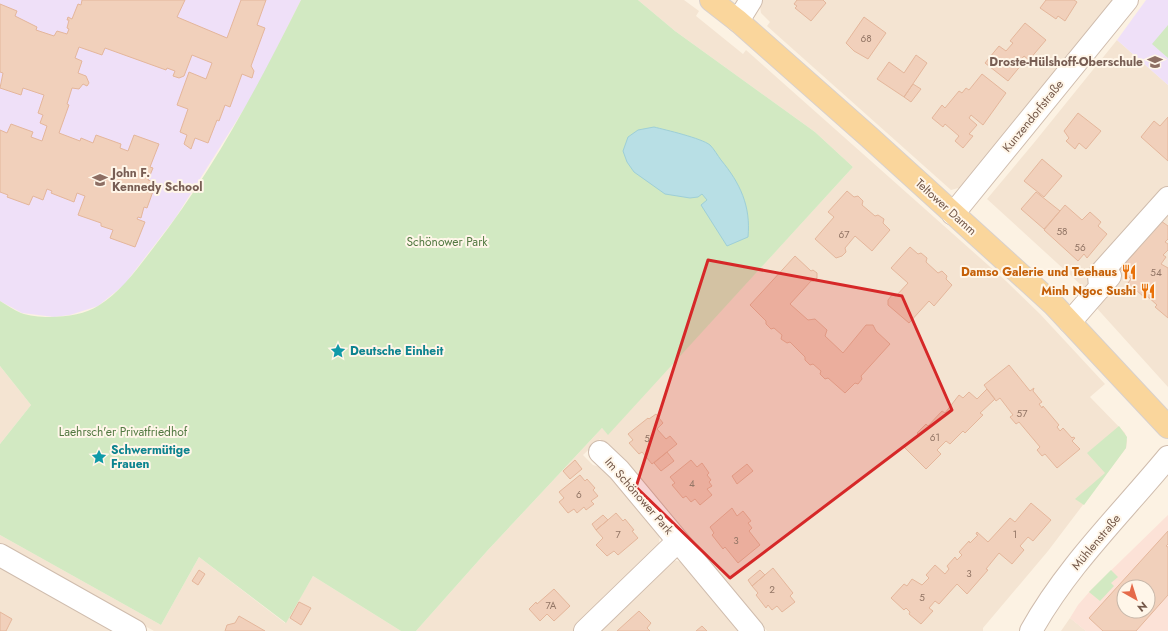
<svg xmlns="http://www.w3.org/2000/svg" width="1168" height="631" font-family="Jost,sans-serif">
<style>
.residential{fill:#f4e4d2}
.commercial{fill:#fce2d7;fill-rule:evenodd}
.education{fill:#efe0f8}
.green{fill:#d2e9c2}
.water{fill:#b8dfe5;stroke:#9ecfd7}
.building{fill:#f1d0bb;stroke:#e4b69b;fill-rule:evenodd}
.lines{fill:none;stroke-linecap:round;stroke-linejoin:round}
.minor-casing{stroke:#cfbcad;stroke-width:24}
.major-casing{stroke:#d8d0cc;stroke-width:24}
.minor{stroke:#fff;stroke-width:22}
.major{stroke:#fad69c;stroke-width:22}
.marked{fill:#d62828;fill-opacity:0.2;stroke:#d62828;stroke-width:3;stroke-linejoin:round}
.labels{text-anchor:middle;stroke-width:4;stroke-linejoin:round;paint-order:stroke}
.number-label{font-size:10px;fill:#937666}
.education-label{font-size:12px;font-weight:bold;fill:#785e54;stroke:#fff6e9;text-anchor:end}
.street-label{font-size:12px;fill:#745849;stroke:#fff6e9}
.park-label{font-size:12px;fill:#537942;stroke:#fff6e9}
.food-label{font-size:12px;font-weight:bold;fill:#c56008;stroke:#fff6e9;text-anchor:end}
.culture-label{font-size:12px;font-weight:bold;fill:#0d838f;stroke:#fff6e9;text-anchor:start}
</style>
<rect width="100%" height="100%" fill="#fcf2e3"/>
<path class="residential" d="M638 0H684L699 11 696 16 743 54 746 50 1006 281 1040 314 1105 384 1090 397 1125 433 1127 441 1126 448 1048 551 983 628V631H767L612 455 600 439 583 455 593 465 607 469 660 531 659 546 576 631H416L488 550 602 428 608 434 853 167 815 132 675 31Z
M762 0H1115L962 187 951 190 767 26 770 22 761 13 760 6Z
M1117 40 1168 85V387L1084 294 1080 284 987 199 1033 144Z
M0 366 31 405 0 444Z
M0 535 161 625 199 557 285 623 313 576 401 631H154L0 545Z
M673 560 690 564 747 631H595Z
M0 566 117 631H0Z
M1070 618 1086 631H1061Z"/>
<path class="commercial" d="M1168 515V631H1086L1070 618 1078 605 1091 590ZM1124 587H1148V611H1124Z"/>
<path class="education" d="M0 0H301L256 90 176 217 124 285 98 306 70 315 54 317 22 313 0 301Z
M1146 0H1168V85L1117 40Z"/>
<path class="green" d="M301 0H638L675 31 815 132 853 167 608 435 602 428 488 550 416 631H401L313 576 286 623 199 557 161 625 0 535V444L31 405 0 366V301C7 305 14 310 21 313 41 320 80 318 98 306 122 291 137 269 154 247 213 171 258 86 301 0Z
M1168 25V58L1152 44Z
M1119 426 1127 437 1126 448 1084 505 1075 499 1105 473 1087 453Z
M1111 570 1118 577 1111 583 1114 586 1100 601 1089 592Z"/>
<path class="water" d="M654 127C666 130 701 138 710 145 714 149 718 156 721 160 740 183 751 206 748 237L727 246 701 205 707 200 702 194 698 197 690 198 665 194 634 172 627 162 623 151 628 137 638 130Z"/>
<path class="building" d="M82 0H185L177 17 227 38 241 0H266L257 25 265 28 251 66 254 71 252 78 242 74 230 107 225 105 219 121 217 120 208 143 195 138 191 149 184 144 187 135 180 132 188 109 177 105 189 72 206 79 212 63 192 55 184 76 179 78 173 76 175 71 167 68 166 70 105 48 102 55 79 47 75 58 82 61 78 73 86 76 89 83 87 86 83 84 79 89 72 88 67 104 69 105 59 133 80 141 81 138 93 143 96 135 121 144 120 148 128 151 134 135 159 144 150 167 153 168 148 180 156 183 147 208 144 207 141 218 138 217 137 219 145 222 135 247 110 238 113 230 101 226V223L78 215 85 196 77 193 74 202 51 193 52 191 47 189 43 200 33 196 29 205 7 197 8 195 0 192V130L7 133 11 124 33 132 31 137 42 141 47 126 40 123 43 115 38 113 44 95 23 88 21 95 0 88 3 73 0 72V4L17 11 15 16 37 27 36 30 54 36 57 31 67 34 69 29 67 28 69 20H67L68 17 72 19 78 4 81 5Z
M797 0H823L826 3 811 21 795 8 797 6 794 4Z
M1046 0H1074L1077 2 1065 21 1058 16 1056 19 1040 8Z
M864 17 886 33 868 59 854 51 846 43Z
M1025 23 1046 40 1029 60 1024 56 1019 62 1022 64 1008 81 985 63 999 46 1006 51 1013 43 1010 41Z
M916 55 927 63 904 97 877 79 889 62 904 73Z
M982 74 1006 93 983 125 971 115 969 118 977 125 969 134 973 136 963 148 955 141 959 136 945 124 943 127 932 118 942 105 945 108 959 91 962 93 966 88 969 90Z
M913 84 921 89 911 102 904 97Z
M1078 113 1101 131 1086 149 1079 143 1075 149 1066 141 1069 138 1064 131Z
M1168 117V161L1141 137 1154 121 1160 126Z
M1042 159 1062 176 1044 197 1024 181Z
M847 191 854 197 858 196 863 201 862 205 875 216 878 215 884 219 883 223 890 230 872 251 855 236 845 248 846 252 842 256 836 258 815 239 834 217 828 212Z
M1036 192 1060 211 1044 229 1021 209Z
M1065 205 1082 220 1090 212 1101 222 1098 226 1107 234 1087 258 1084 254 1078 261 1044 230Z
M1161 221 1168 226V239L1165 242 1168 244V250L1163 255 1166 257 1161 264 1168 268V318L1155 307 1157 305 1146 295 1144 297 1128 283 1131 279 1120 269 1137 250 1131 245Z
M910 247 918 254 921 253 927 258 926 262 938 273 942 271 947 276 946 279 952 285 934 306 929 301 909 323 888 305V300L892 295 896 296 908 283 891 268Z
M795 256 811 271 813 270 817 273V278L814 281H811L790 304 808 320 815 319 827 330 825 336 843 353 866 325H873L876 331 890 344 861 376 862 379 858 384 855 383 845 393 828 378 825 379 820 374 821 371 813 364 810 365 805 360V357L790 342 787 343 781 339 782 335 774 328 771 329 766 324V321L750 305Z
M1009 365 1030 391 1034 388 1033 391 1042 402 1039 404 1042 408 1043 406 1059 425 1057 427 1060 431 1063 428 1072 438 1073 437 1075 438 1072 441 1080 449 1057 468 1045 454 1042 456 1037 450 1040 447 1019 422 1016 424 1010 417 1013 415 1000 398 996 401 984 385Z
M987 389 995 399 980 413 983 415 965 433 963 431 950 444 946 441 937 450 941 454 926 469 904 447 919 435 917 433 926 424 928 426 942 411 945 413 959 395 963 398 969 392 977 399Z
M656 414 663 423 657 429 666 439 670 436 677 444 652 464 642 452 639 454 629 443 633 440 628 434 648 418 649 419Z
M667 452 674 461 661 471 654 463Z
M575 460 582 469 570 479 563 471Z
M691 460 697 467 702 463 709 473 707 475 711 480 709 482 712 486 707 489 712 495 700 505 695 499 691 502 686 496 683 498 672 485 675 483 670 477Z
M747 464 753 471 737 484 732 476Z
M580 475 585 481 587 479 595 488 593 490 598 496 591 501 594 504 586 510 584 507 577 513 574 509 568 513 559 502 564 498 559 492Z
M1031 503 1051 520 1033 541 1028 537 1020 546 1024 550 1012 564 999 553 986 569 988 570 967 594 957 584 939 604 935 601 929 608 933 611 921 624 909 614 910 612 906 608 904 610 891 598 904 584 907 586 912 579 922 585 929 578 926 575 935 565 945 574 949 569 947 566 955 557 957 560 962 555 959 552 969 541 970 543 978 535 976 534 977 532 988 542 1010 518 1015 522Z
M732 508 737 516 743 511 751 521 748 523 752 528 749 531 760 545 738 563 725 547 723 549 712 535 714 533 710 527Z
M616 513 623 521 625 519 634 530 632 531 638 538 618 555 614 551 607 556 596 545 603 538 596 530Z
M603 515 608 520 596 530 592 524Z
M1168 531V544L1166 546 1168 547V595L1136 631H1103L1089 618ZM1124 587H1148V611H1124Z
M773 568 793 593 790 596 795 602 782 612 777 606 772 610 768 605 766 608 756 595 758 593 752 586Z
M199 570 205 574 198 585 192 581Z
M760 570 765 575 752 586 748 580Z
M554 589 570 606 554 621 547 614 540 621 529 609 536 602 537 604Z
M299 602 311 608 301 625 290 618Z
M639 611 651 623 647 628 650 631H617Z
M0 612 12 619 6 631H0Z
M239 616 265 631H225L227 625 235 623Z
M702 626 707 631H696Z"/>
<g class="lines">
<g class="minor-casing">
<path id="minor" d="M738 21 751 0
M953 214 1127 0
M1100 288 1099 275 1168 198
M1070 322 1110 276
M600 452 619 470 753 631
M0 555 135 631
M585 631 678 541
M1031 631C1067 566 1121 514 1168 457"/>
</g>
<g class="major-casing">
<path id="major" d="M711 0 738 21 868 136 1053 304 1168 427"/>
</g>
<use href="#minor" class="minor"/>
<use href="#major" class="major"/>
</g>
<path class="marked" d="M708 260 902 296 952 410 730 578 636 487Z"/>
<defs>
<g id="school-bare" transform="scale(1.2)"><path d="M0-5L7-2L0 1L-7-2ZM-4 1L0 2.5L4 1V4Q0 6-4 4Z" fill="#8d6e63" stroke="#fff6e9" stroke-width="2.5" paint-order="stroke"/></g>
<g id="restaurant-bare" transform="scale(1.2)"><path d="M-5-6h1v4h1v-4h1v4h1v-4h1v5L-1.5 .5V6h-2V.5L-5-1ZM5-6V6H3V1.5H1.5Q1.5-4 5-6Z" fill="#e8710a" stroke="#fff6e9" stroke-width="2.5" paint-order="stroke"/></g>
<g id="sight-bare" transform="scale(1.2)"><path d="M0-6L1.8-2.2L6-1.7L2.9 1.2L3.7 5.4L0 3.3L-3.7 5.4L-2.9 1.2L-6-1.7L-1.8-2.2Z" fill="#0f9aa8" stroke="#fff6e9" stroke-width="2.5" paint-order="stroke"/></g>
</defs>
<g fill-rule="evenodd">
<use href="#school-bare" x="1155" y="62"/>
<use href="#school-bare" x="100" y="180"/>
<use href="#restaurant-bare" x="1129" y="272"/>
<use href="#restaurant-bare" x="1148" y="291"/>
<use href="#sight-bare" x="338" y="351"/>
<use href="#sight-bare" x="99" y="457"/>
</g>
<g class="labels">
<g class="number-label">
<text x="866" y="42">68</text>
<text x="1062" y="235">58</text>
<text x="844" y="238">67</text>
<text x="1080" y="251">56</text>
<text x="1156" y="276">54</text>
<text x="1022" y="417">57</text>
<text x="935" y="441">61</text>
<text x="647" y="442">5</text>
<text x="692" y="487">4</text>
<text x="579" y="498">6</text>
<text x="618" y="538">7</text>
<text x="1015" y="538">1</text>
<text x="736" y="544">3</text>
<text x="969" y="577">3</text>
<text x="772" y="593">2</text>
<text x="922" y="601">5</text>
<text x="551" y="609">7A</text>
</g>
<g class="education-label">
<text x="1143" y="66">Droste-Hülshoff-Oberschule</text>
<text x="112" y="177" text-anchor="start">John F.<tspan x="112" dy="14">Kennedy School</tspan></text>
</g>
<g class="street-label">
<text transform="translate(1033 116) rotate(-51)" y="4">Kunzendorfstraße</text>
<text transform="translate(946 207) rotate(42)" y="4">Teltower Damm</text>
<text transform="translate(639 496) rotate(49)" y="4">Im Schönower Park</text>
<text transform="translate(1096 542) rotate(-50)" y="4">Mühlenstraße</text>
</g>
<g class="park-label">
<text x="447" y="246">Schönower Park</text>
<text x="123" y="436">Laehrsch'er Privatfriedhof</text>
</g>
<g class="food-label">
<text x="1117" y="276">Damso Galerie und Teehaus</text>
<text x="1136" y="295">Minh Ngoc Sushi</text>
</g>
<g class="culture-label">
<text x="350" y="355">Deutsche Einheit</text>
<text x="111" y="454">Schwermütige<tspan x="111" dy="14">Frauen</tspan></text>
</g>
</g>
<g transform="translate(1136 599) rotate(141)"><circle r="19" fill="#fff6e9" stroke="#c7b7a9"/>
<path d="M0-3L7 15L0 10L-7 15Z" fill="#e56a49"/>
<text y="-6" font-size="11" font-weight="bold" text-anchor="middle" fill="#745849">N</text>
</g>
</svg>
